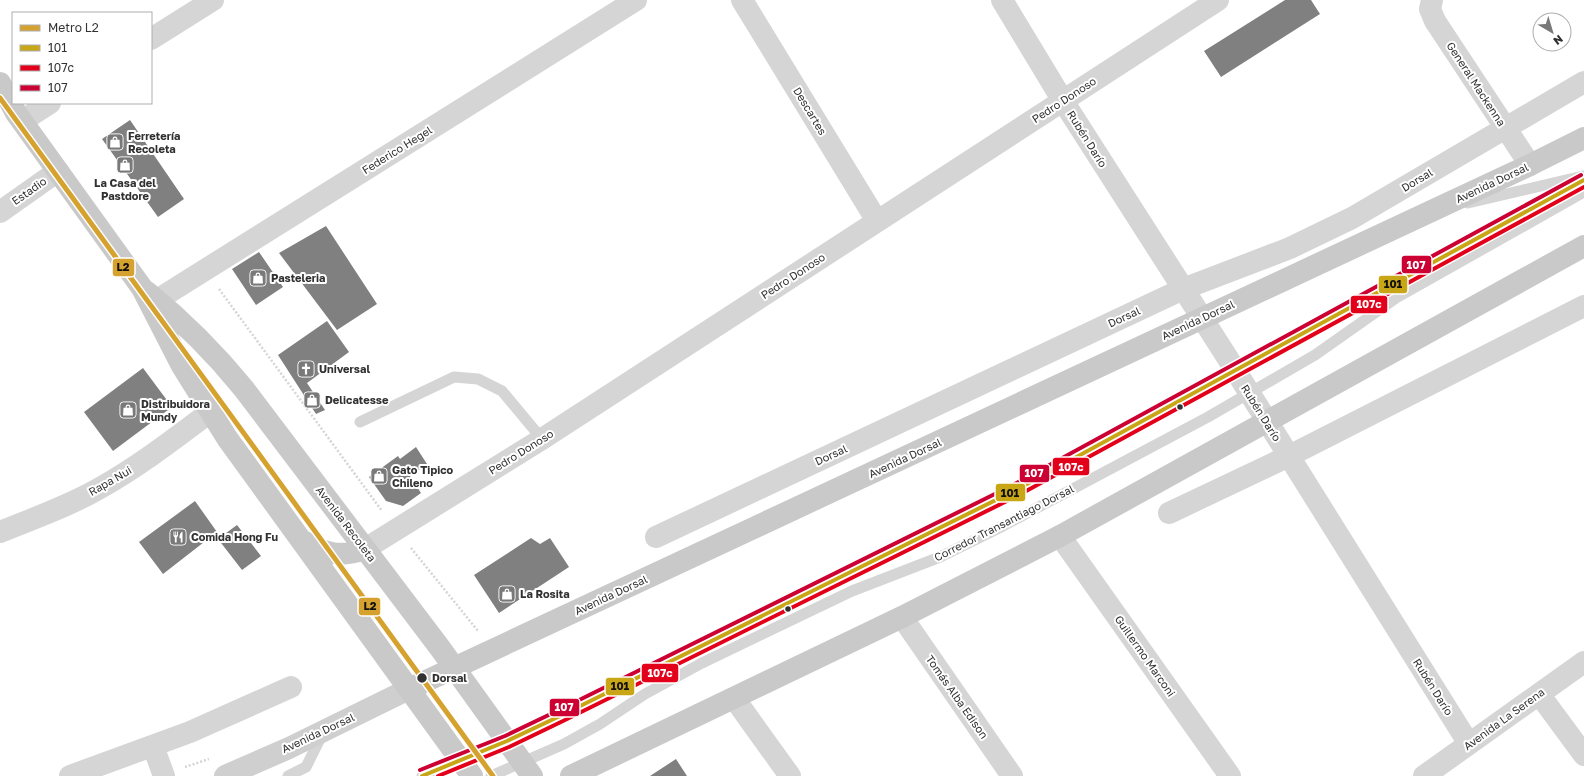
<svg xmlns="http://www.w3.org/2000/svg" width="1584" height="776" font-family="'Golos Text',sans-serif">
<style>
.building{fill:#808080}
.lines{fill:none;stroke-linecap:round;stroke-linejoin:round}
.path{stroke:#d5d5d5;stroke-width:2.5;stroke-dasharray:2 2;stroke-linecap:butt}
.service{stroke:#d5d5d5;stroke-width:11}
.minor{stroke:#d5d5d5;stroke-width:22}
.secondary{stroke:#cfcfcf;stroke-width:22}
.primary{stroke:#c9c9c9;stroke-width:22}
.bus-1-casing{stroke:#fff;stroke-width:7}
.bus-2-casing{stroke:#fff;stroke-width:7}
.bus-3-casing{stroke:#fff;stroke-width:7}
.bus-1{stroke:#c9a616;stroke-width:4}
.bus-2{stroke:#e2001a;stroke-width:4}
.bus-3{stroke:#c03;stroke-width:4}
.metro-1-casing{stroke:#fff;stroke-width:8}
.metro-1{stroke:#d6a22f;stroke-width:5}
.bus-dot{fill:#313131;stroke:#fff;stroke-width:1.5}
.labels{text-anchor:middle;stroke-width:4;stroke-linejoin:round;paint-order:stroke}
.street-label{font-size:11px;fill:#313131;stroke:#fff}
.poi-label{font-size:11px;font-weight:bold;fill:#313131;stroke:#fff;text-anchor:start}
.stop-label{font-size:11px;font-weight:bold;fill:#313131;stroke:#fff;text-anchor:start}
.line-badge{stroke:#fff;stroke-width:1.5}
.badge-label{font-size:11px;text-anchor:middle;font-weight:bold;fill:#fff}
.pale-badge-label{font-size:11px;text-anchor:middle;font-weight:bold;fill:#111}
</style>
<rect width="100%" height="100%" fill="#fff"/>
<path class="building" d="M1285 0H1311L1320 14 1221 77 1204 51Z
M130 120 184 199 158 217 102 139Z
M326 226 377 304 337 330 279 253Z
M259 252 283 287 256 305 232 269Z
M327 321 349 352 307 383 325 410 316 414 278 355Z
M143 368 172 407 113 451 84 412Z
M416 447 427 464 410 476 421 493 403 506 386 501 369 477 398 456 400 459Z
M195 501 217 532 163 574 139 542Z
M237 525 261 556 242 570 218 539Z
M531 538 540 544 550 538 569 567 499 613 474 575Z
M676 759 687 776H650Z"/>
<g class="lines">
<path class="path" d="M219 289 382 511
M411 548 478 631
M185 767 209 759"/>
<path class="service" d="M1468 203 1583 176
M360 422 454 377 478 379 502 391 542 439
M288 776 306 767 323 733
M422 776 507 741 560 716 1014 491 1584 180
M491 776 564 744 600 724 645 694 702 663 852 591 940 557 1003 526 1208 417 1315 355 1396 298 1584 192"/>
<path class="minor" d="M742 0 877 221
M1002 0 1063 101 1227 357 1469 744
M1432 0 1430 9 1435 21 1530 165
M151 39 213 0
M22 121 50 103
M0 212 58 171
M157 300 636 0
M1169 513 1289 456 1584 306
M0 532C34 518 69 506 100 488 139 466 174 439 210 412
M1060 536 1230 776
M656 537 1183 289 1290 248 1352 218 1584 82
M365 549 542 439 1218 0
M902 617 1012 776
M1539 694 1584 755
M734 698 790 776
M153 746 164 776
M70 776 190 732 291 687
M1424 776 1584 662"/>
<path class="secondary" d="M225 776 289 748 409 689"/>
<path class="primary" d="M0 83 16 113 142 288 182 366 227 438 472 776
M147 292C184 322 214 352 244 389L440 648 532 776
M303 541C326 554 340 558 365 549
M409 689 1530 165 1584 138
M571 776 902 617 1060 536 1584 246"/>
<g class="bus-1-casing">
<path id="bus-1" d="M422 776 507 741 560 716 1014 491 1584 180"/>
</g>
<g class="bus-2-casing">
<path id="bus-2" d="M438 776 509 747 563 721 1017 496 1584 187"/>
</g>
<g class="bus-3-casing">
<path id="bus-3" d="M420 770 505 736 557 711 1011 486 1581 175"/>
</g>
<use href="#bus-1" class="bus-1"/>
<use href="#bus-2" class="bus-2"/>
<use href="#bus-3" class="bus-3"/>
<g class="metro-1-casing">
<path id="metro-1" d="M0 98 493 776"/>
</g>
<use href="#metro-1" class="metro-1"/>
</g>
<defs>
<g id="shop-square" transform="scale(0.9)"><rect x="-9" y="-9" width="18" height="18" rx="4" fill="#797979" stroke="#fff"/><path d="M-5-2.5h2.3a2.7 3.5 0 0 1 5.4 0H5L5.5 6h-11ZM-1.5-2.5h3a1.5 2.3 0 0 0-3 0Z" fill="#fff"/></g>
<g id="church-square" transform="scale(0.9)"><rect x="-9" y="-9" width="18" height="18" rx="4" fill="#797979" stroke="#fff"/><path d="M-1.2-6h2.4v3.5h3.3v2.4h-3.3V6h-2.4V-.1h-3.3v-2.4h3.3Z" fill="#fff"/></g>
<g id="restaurant-square" transform="scale(0.9)"><rect x="-9" y="-9" width="18" height="18" rx="4" fill="#797979" stroke="#fff"/><path d="M-5-6h1v4h1v-4h1v4h1v-4h1v5L-1.5 .5V6h-2V.5L-5-1ZM5-6V6H3V1.5H1.5Q1.5-4 5-6Z" fill="#fff"/></g>
</defs>
<g fill-rule="evenodd">
<use href="#shop-square" x="115" y="142"/>
<use href="#shop-square" x="125" y="165"/>
<use href="#shop-square" x="258" y="278"/>
<use href="#church-square" x="306" y="369"/>
<use href="#shop-square" x="312" y="400"/>
<use href="#shop-square" x="128" y="410"/>
<use href="#shop-square" x="379" y="476"/>
<use href="#restaurant-square" x="178" y="537"/>
<use href="#shop-square" x="507" y="594"/>
</g>
<g class="bus-dot">
<circle cx="1180" cy="407" r="3.5"/>
<circle cx="788" cy="609" r="3.5"/>
<circle cx="422" cy="678" r="5.5"/>
</g>
<g class="labels">
<g class="street-label">
<text transform="translate(1476 84) rotate(57)" y="4">General Mackenna</text>
<text transform="translate(1064 100) rotate(-33)" y="4">Pedro Donoso</text>
<text transform="translate(810 111) rotate(59)" y="4">Descartes</text>
<text transform="translate(1087 139) rotate(58)" y="4">Rubén Darío</text>
<text transform="translate(397 150) rotate(-32)" y="4">Federico Hegel</text>
<text transform="translate(1417 180) rotate(-31)" y="4">Dorsal</text>
<text transform="translate(1492 183) rotate(-25)" y="4">Avenida Dorsal</text>
<text transform="translate(29 191) rotate(-35)" y="4">Estadio</text>
<text transform="translate(793 276) rotate(-33)" y="4">Pedro Donoso</text>
<text transform="translate(1124 317) rotate(-25)" y="4">Dorsal</text>
<text transform="translate(1198 320) rotate(-25)" y="4">Avenida Dorsal</text>
<text transform="translate(1261 413) rotate(58)" y="4">Rubén Darío</text>
<text transform="translate(521 452) rotate(-32)" y="4">Pedro Donoso</text>
<text transform="translate(831 455) rotate(-25)" y="4">Dorsal</text>
<text transform="translate(905 458) rotate(-25)" y="4">Avenida Dorsal</text>
<text transform="translate(110 481) rotate(-30)" y="4">Rapa Nui</text>
<text transform="translate(1004 523) rotate(-27)" y="4">Corredor Transantiago Dorsal</text>
<text transform="translate(346 524) rotate(53)" y="4">Avenida Recoleta</text>
<text transform="translate(611 595) rotate(-25)" y="4">Avenida Dorsal</text>
<text transform="translate(1145 656) rotate(55)" y="4">Guillermo Marconi</text>
<text transform="translate(1433 687) rotate(58)" y="4">Rubén Darío</text>
<text transform="translate(957 697) rotate(55)" y="4">Tomás Alba Edison</text>
<text transform="translate(1504 719) rotate(-36)" y="4">Avenida La Serena</text>
<text transform="translate(318 733) rotate(-25)" y="4">Avenida Dorsal</text>
</g>
<g class="poi-label">
<text x="128" y="140">Ferretería<tspan x="128" dy="13">Recoleta</tspan></text>
<text x="125" y="187" text-anchor="middle">La Casa del<tspan x="125" dy="13">Pastdore</tspan></text>
<text x="271" y="282">Pasteleria</text>
<text x="319" y="373">Universal</text>
<text x="325" y="404">Delicatesse</text>
<text x="141" y="408">Distribuidora<tspan x="141" dy="13">Mundy</tspan></text>
<text x="392" y="474">Gato Tipico<tspan x="392" dy="13">Chileno</tspan></text>
<text x="191" y="541">Comida Hong Fu</text>
<text x="520" y="598">La Rosita</text>
</g>
<g class="stop-label">
<text x="432" y="682">Dorsal</text>
</g>
</g>
<g class="line-badge">
<rect x="1401" y="255" width="31" height="19" rx="4" fill="#c03"/>
<rect x="112" y="258" width="23" height="19" rx="4" fill="#d6a22f"/>
<rect x="1378" y="275" width="30" height="19" rx="4" fill="#c9a616"/>
<rect x="1350" y="295" width="38" height="19" rx="4" fill="#e2001a"/>
<rect x="1052" y="457" width="38" height="19" rx="4" fill="#e2001a"/>
<rect x="1019" y="464" width="31" height="19" rx="4" fill="#c03"/>
<rect x="995" y="483" width="31" height="19" rx="4" fill="#c9a616"/>
<rect x="358" y="597" width="23" height="19" rx="4" fill="#d6a22f"/>
<rect x="641" y="663" width="38" height="20" rx="4" fill="#e2001a"/>
<rect x="605" y="677" width="30" height="19" rx="4" fill="#c9a616"/>
<rect x="549" y="698" width="31" height="19" rx="4" fill="#c03"/>
</g>
<g class="badge-label">
<text x="1416" y="269">107</text>
<text x="1369" y="308">107c</text>
<text x="1071" y="471">107c</text>
<text x="1034" y="477">107</text>
<text x="660" y="677">107c</text>
<text x="564" y="711">107</text>
</g>
<g class="pale-badge-label">
<text x="123" y="271">L2</text>
<text x="1393" y="288">101</text>
<text x="1010" y="497">101</text>
<text x="370" y="610">L2</text>
<text x="620" y="690">101</text>
</g>
<rect x="12" y="12" width="140" height="92" fill="#ffffff" stroke="#adadad"/>
<rect x="20" y="25" width="20" height="6" fill="#d6a22f" stroke="#adadad"/>
<text x="48" y="32" font-size="12" fill="#313131">Metro L2</text>
<rect x="20" y="45" width="20" height="6" fill="#c9a616" stroke="#adadad"/>
<text x="48" y="52" font-size="12" fill="#313131">101</text>
<rect x="20" y="65" width="20" height="6" fill="#e2001a" stroke="#adadad"/>
<text x="48" y="72" font-size="12" fill="#313131">107c</text>
<rect x="20" y="85" width="20" height="6" fill="#cc0033" stroke="#adadad"/>
<text x="48" y="92" font-size="12" fill="#313131">107</text>
<g transform="translate(1552 32) rotate(142)"><circle r="19" fill="#ffffff" stroke="#adadad"/>
<path d="M0-3L7 15L0 10L-7 15Z" fill="#797979"/>
<text y="-6" font-size="11" font-weight="bold" text-anchor="middle" fill="#313131">N</text>
</g>
</svg>
